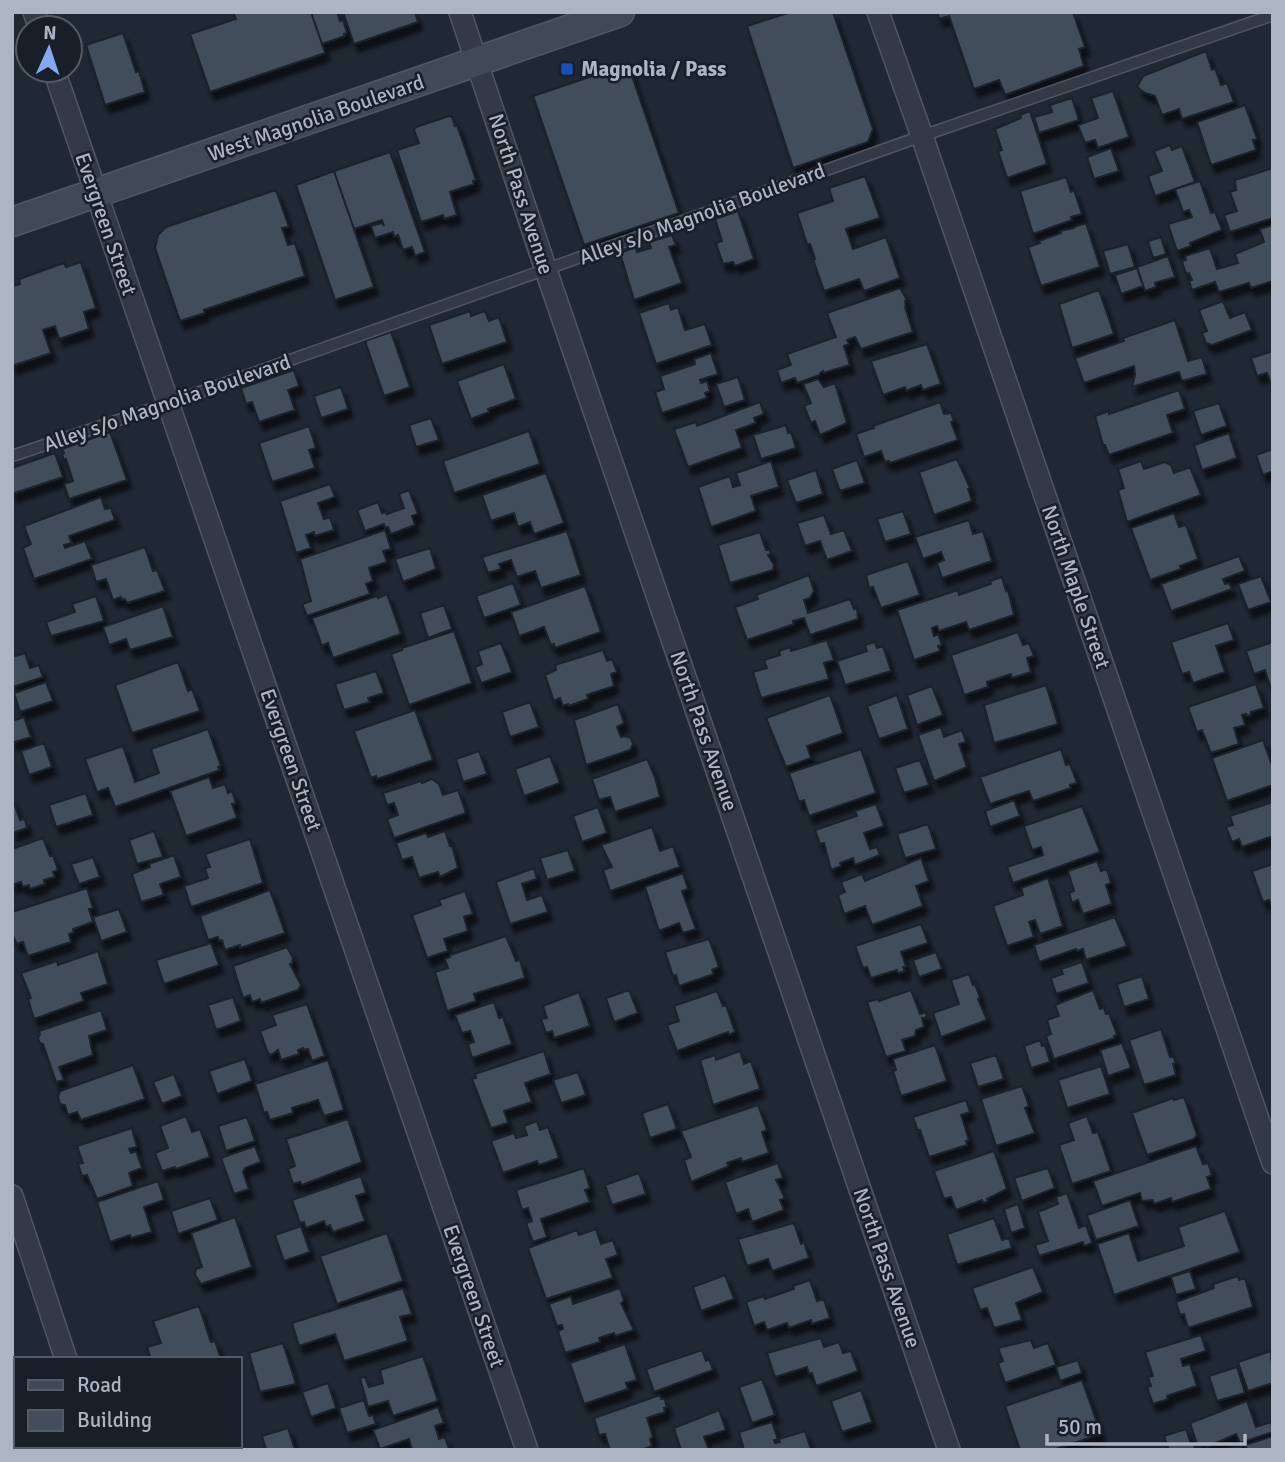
<svg xmlns="http://www.w3.org/2000/svg" width="1285" height="1462" font-family="Signika,sans-serif">
<style>
.building{fill:#434d5c;stroke:#1a212b;stroke-width:2;filter:url(#shadow)}
.lines{fill:none;stroke-linecap:round;stroke-linejoin:round}
.lane-casing{stroke:#505763;stroke-width:13}
.street-casing{stroke:#505763;stroke-width:24}
.secondary-casing{stroke:#505763;stroke-width:31}
.lane{stroke:#333a45;stroke-width:10}
.street{stroke:#333a45;stroke-width:21}
.secondary{stroke:#414957;stroke-width:28}
.transit-dot{fill:#1a4fb4;stroke:#191f29;stroke-width:2.5}
.labels{text-anchor:middle;stroke-width:5;stroke-linejoin:round;paint-order:stroke}
.poi-label{font-size:21px;font-weight:bold;fill:#adb4c2;stroke:#191f29;text-anchor:start}
.street-label{font-size:21px;fill:#adb4c2;stroke:#191f29}
</style>
<defs>
<filter id="shadow"><feDropShadow dx="4.5" dy="8" stdDeviation="2" flood-color="#0009"/></filter>
</defs>
<rect width="100%" height="100%" fill="#202834"/>
<path class="building" d="M233 12H311L325 53 210 92 190 34 236 19Z
M311 12H337L340 21 343 20 347 33 344 34 345 36 322 44Z
M343 12H415L418 22 354 44Z
M791 12H833L873 129 868 142 793 168 747 26Z
M937 12H1073L1085 47 1079 49 1084 66 1005 95 999 80 974 89 949 16 939 19Z
M123 33 136 72 139 71 145 92 105 105 86 45Z
M1206 51 1212 70 1215 68 1221 85 1227 83 1234 102 1182 119 1179 109 1162 115 1155 96 1145 93 1137 87 1143 76Z
M628 64 679 213 584 245 533 96Z
M1113 91 1129 137 1098 148 1095 140 1085 143 1078 125 1098 118 1091 98Z
M1072 98 1079 120 1039 133 1034 117 1052 112 1050 105Z
M1245 105 1257 139 1253 140 1256 150 1211 165 1197 122Z
M1030 111 1047 164 1007 178 998 151 1002 150 995 129 1021 118 1020 115Z
M449 116 452 117 455 126 457 125 476 180 473 181 474 184 450 192 457 215 444 219 443 215 421 222 397 150 419 143 414 130 416 127Z
M1170 145 1172 150 1182 146 1195 182 1155 196 1148 176 1162 171 1154 151Z
M1111 148 1119 171 1094 179 1087 157Z
M390 152 425 252 415 256 412 247 403 250 398 235 394 237 393 232 375 238 371 226 382 223 384 226 382 220 354 229 334 171Z
M1273 168V218L1230 232 1224 215 1237 211 1230 192 1236 190 1235 180Z
M334 171 374 287 335 300 296 185Z
M865 176 880 218 846 229 853 249 886 237 900 278 864 291 859 279 824 291 813 259H815L810 244H807L797 213 833 201 829 188Z
M1066 177 1071 192 1074 190 1082 214 1071 217 1072 220 1033 234 1020 191Z
M1200 181 1211 213 1215 212 1222 230 1190 243 1191 246 1177 251 1168 224 1192 217 1189 210 1183 212 1175 189Z
M276 190 289 227 282 228 288 245 295 243 305 276 204 310 205 313 180 321 155 248 158 235 166 227Z
M738 211 754 259 735 266 733 262 723 264 716 243 722 241 715 219Z
M1086 223 1100 267 1041 286 1028 247 1040 243 1039 241 1061 233 1060 231 1074 228V227Z
M1273 225V281L1251 288 1249 283 1219 292 1215 282 1192 290 1189 281 1192 280 1189 273 1186 274 1182 261 1186 260 1185 256 1210 248 1217 269 1238 263 1235 254 1264 242 1260 229Z
M672 235 676 245 669 247 682 283 634 300 620 253 636 247 637 252 651 248 649 242Z
M1161 237 1166 254 1153 258 1148 241Z
M1128 244 1135 267 1110 274 1103 251Z
M1168 256 1175 277 1155 283 1156 287 1145 291 1137 267Z
M81 262 96 308 84 312 89 329 59 339 55 326 43 330 51 353 12 366V286L20 284 19 279 64 263 66 267Z
M1137 268 1143 286 1121 294 1115 275Z
M900 288 907 300 905 301 906 307H905L913 332 861 349 855 337 847 340 849 344 844 346 850 365 823 373V371L820 373V375L797 383 795 378 781 383 777 370 791 365 787 354 836 337 827 313Z
M1099 290 1114 334 1072 348 1059 304Z
M1223 301 1230 318 1245 312 1252 330 1212 345 1206 343 1202 333 1207 331 1199 310Z
M669 303 671 310 678 307 685 330 705 324 712 345 656 364 639 313Z
M470 311 471 316 485 311 489 321 499 317 507 342 442 364 429 325Z
M1175 320 1188 361 1202 357 1207 374 1182 381 1179 372 1132 387 1135 375 1134 366 1084 383 1075 358 1124 341 1123 338Z
M391 332 410 387 384 396 365 341Z
M927 344 941 384 923 390 921 385 906 391 905 387 883 395 871 361Z
M1273 351V386H1272L1267 373 1257 376 1251 358Z
M711 353 718 374 700 380 701 383 707 381 710 391 705 393 707 398 662 413 655 392 664 389 660 376 695 364 694 359Z
M504 364 516 399 488 409 489 412 471 419 457 381Z
M294 370 299 386 288 390 295 410 259 422 252 402 246 404 241 388Z
M738 377 745 400 724 407 716 384Z
M818 379 824 387 835 383 847 423 820 435 815 421 811 423 804 406 811 403 803 384Z
M341 387 348 409 321 418 314 396Z
M1179 390 1185 409 1167 415 1173 433 1109 455 1105 445H1103L1095 416 1109 411V414Z
M760 402 764 414 754 418 756 423 736 430 742 448 688 467 674 429 696 422 697 426Z
M940 402 944 414 951 413 954 421 951 422 958 440 890 463 889 461 885 462 881 451 864 457 856 434 874 428 873 426Z
M1219 403 1227 426 1201 435 1193 411Z
M431 418 439 440 416 447 409 425Z
M786 425 788 433 791 432 796 448 761 459 753 435Z
M309 426 316 448 309 450 315 468 272 482 259 443Z
M529 431 540 464 454 493 443 461Z
M110 432 127 480 69 499 64 484 73 481 66 459 64 460 62 454 64 453 62 449Z
M1229 433 1237 458 1202 470 1194 445Z
M1273 449V471L1263 475 1256 455Z
M55 453 63 477 12 494V468Z
M957 459 970 488 968 489 972 501 934 515 919 472Z
M857 460 865 483 840 491 832 469Z
M771 461 779 487 751 496 756 511 711 527 698 487 730 476 733 487 740 485 736 473Z
M1141 461 1144 469 1165 462 1171 465 1174 473 1190 467 1201 495 1127 522 1118 490 1124 488 1118 469Z
M816 470 823 494 796 503 787 480Z
M546 473 564 523 534 534 530 522 518 527 514 513 491 521 482 495Z
M330 484 335 497 318 503 324 519 330 517 334 530 315 536 314 532 306 535 311 548 296 553 280 501Z
M409 490 418 514 412 516 415 525 391 534 388 527 385 528 384 524 365 531 357 510 378 502 382 513 387 512V514L404 508 399 494Z
M101 497 105 509 111 508 115 520 69 536 72 543 64 545 65 548 85 541 92 559 34 579 23 548 31 544 24 526Z
M903 511 911 534 885 542 877 519Z
M1174 513 1179 527 1186 525 1198 559 1180 566 1181 569 1150 580 1131 528Z
M824 515 831 534 844 530 852 551 827 560 820 541 805 546 797 523Z
M969 520 973 534 983 531 992 561 942 578 937 563 944 560 941 552 923 559 915 537Z
M385 530 391 549 383 551 387 562 369 568 373 581 366 584 370 594 307 616 302 604 311 601 300 559Z
M567 531 581 575 541 588 535 571 517 577 511 560 499 564 501 569 488 573 482 557Z
M760 532 766 550 769 549 771 554 768 555 774 565 773 570 730 583 718 545Z
M145 547 153 571 157 570 165 591 127 603 125 599 122 600 121 597 113 600 106 579 96 582 91 565Z
M430 548 436 569 403 582 395 559Z
M1239 556 1245 571 1223 579 1225 584 1229 583 1232 589 1171 611 1161 584Z
M908 561 920 595 881 608 873 587 869 588 866 575Z
M809 575 814 591 810 598 804 600 808 613 850 599 854 609 857 608 858 619 810 635 804 618 793 621 794 624 747 640 735 607 758 599 756 595Z
M1261 576 1271 602 1248 610 1238 584Z
M1002 577 1006 591 1008 590 1014 615 969 630 966 622 939 631 937 626 932 628 934 636 938 634 942 645 938 646 940 651 914 660 897 610 958 590 959 595 991 584 990 581Z
M513 583 521 605 484 618 476 596Z
M585 586 601 632 555 648 554 644 551 645 544 627 519 636 511 612Z
M387 594 401 634 333 658 328 643 322 646 312 618 377 596 378 598Z
M96 596 104 621 51 636 46 622 75 612 72 604Z
M444 605 452 629 428 638 420 613Z
M163 606 173 637 130 650 126 639 109 645 103 627Z
M1228 623 1234 640 1216 646 1225 672 1193 683 1189 672 1182 674 1171 642Z
M454 631 472 683 409 705 391 654 402 650V648Z
M1018 632 1023 645 1029 643 1034 656 1027 658 1031 672 1012 678 1011 674 987 682 988 687 964 695 951 655Z
M827 640 834 660 824 663 829 679 761 698 753 672 767 668 764 660 780 655 779 651 790 647 791 651Z
M875 642 877 648 883 646 891 671 845 685 837 661 867 651 865 645Z
M1273 642V685L1270 686 1265 670 1254 674 1246 651Z
M501 643 512 672 481 683 475 667 482 664 478 651Z
M603 650 607 661 612 659 617 672 611 674 614 686 587 695 588 699 569 706 568 704 563 706 560 698 554 701 545 675 556 670 555 665Z
M25 653 30 668 39 665 43 677 13 687 12 657Z
M178 662 188 691 192 689 200 711 132 733 115 685Z
M376 671 384 693 368 698 370 702 344 710 335 684Z
M46 682 53 701 20 712 14 693Z
M1256 684 1264 708 1251 712V715L1247 716 1246 714 1242 715 1245 725 1234 728 1239 744 1211 753 1202 730 1197 732 1188 707Z
M1046 685 1058 724 994 743 984 705Z
M932 686 943 715 917 725 907 695Z
M830 695 843 733 807 746 811 758 786 767 766 718Z
M897 695 908 729 879 739 867 706Z
M530 702 539 727 510 737 502 712Z
M618 704 624 723 617 727 621 737 625 736 631 738 633 744 630 750 586 765 574 720Z
M415 710 433 760 377 779 376 776 371 778 354 731Z
M24 717 31 737 12 743V721Z
M941 727 944 737 962 730 966 742 959 744 967 767 934 781 918 735Z
M208 729 221 766 218 767 220 770 115 807 108 788 97 792 85 759 123 746 135 782 159 773 151 749Z
M1263 740 1273 768V785L1227 801 1212 758Z
M44 743 52 767 29 775 21 751Z
M861 749 876 793 809 816 804 800 799 802 789 773Z
M1061 749 1066 765 1070 764 1077 783 1070 785 1071 788 1033 801 1029 791 990 804 980 777Z
M479 751 487 774 463 782 456 759Z
M550 756 560 783 524 796 515 769Z
M647 759 655 777 660 797 615 812 610 797 599 800 592 779Z
M920 760 929 785 904 793 895 768Z
M209 777 213 788 225 784 228 793 232 791 236 803 232 804 237 818 186 836 170 791Z
M432 779 439 784 443 795 458 790 466 813 394 838 387 819 398 815 394 803 387 805 383 793 421 781 422 783Z
M86 793 93 815 56 827 49 805Z
M12 797 20 820 25 819 27 828 12 833Z
M1014 800 1020 816 990 827 985 811Z
M1273 802V836L1242 847 1239 839 1232 842 1226 827 1233 825 1230 816Z
M876 804 884 826 864 833 870 849 877 847 880 855 855 865 853 858 840 863 841 866 831 870 824 843 820 844 815 830 857 816 855 811Z
M1082 806 1100 852 1013 883 1007 867 1043 855 1041 847 1032 850 1024 826Z
M598 807 607 833 582 842 573 816Z
M928 824 936 849 905 858 897 834Z
M652 827 660 851 673 846 680 867 610 891 603 870 612 867 601 845Z
M154 831 163 857 137 864 129 840Z
M445 831 450 846 452 845 458 868 440 877 438 872 419 878 412 857 402 860 396 843 426 833 428 837Z
M43 838 50 856 53 855 58 870 53 872 55 877 44 880 45 884 30 889 29 885 23 887 21 882 12 885V849Z
M250 839 263 883 191 907 184 886 208 878 205 868 210 867 205 854Z
M568 850 575 871 547 880 540 858Z
M174 855 181 877 160 884 164 895 141 902 132 874 150 867 149 864Z
M93 857 100 877 79 884 71 864Z
M921 858 929 881 916 886 923 906 872 925 865 906 844 914 838 895 845 892 841 882 862 874 865 881Z
M1097 861 1101 871 1107 869 1111 883 1106 885 1112 904 1083 914 1078 900 1072 903 1069 893 1074 891 1068 871Z
M1273 864V907H1272L1269 900 1263 902 1252 871Z
M534 868 537 879 522 884 527 900 542 895 548 912 510 924 496 882Z
M683 873 688 889 682 891 696 929 683 933 679 923 659 931 645 887Z
M1048 878 1063 926 1040 934 1035 920 1029 922 1034 937 1007 946 993 906 1023 895 1021 888Z
M87 888 93 908 89 909 93 922 73 929 74 932 69 934 71 942 28 956 23 942 17 944 12 934V912Z
M270 890 285 933 240 948V945L225 950 222 940 219 941 218 937 208 940 200 916Z
M465 891 473 914 464 917 468 931 444 939 448 951 427 958 412 915 441 905 439 900Z
M119 909 127 932 101 941 93 917Z
M1115 917 1127 946 1086 960 1083 949 1077 951 1076 949 1039 962 1034 945Z
M921 924 928 943 901 952 906 966 903 967 905 971 898 973 897 970 871 978 867 967 863 968 855 946Z
M506 936 516 961 520 960 525 978 474 994 476 1001 447 1011 435 972 448 968 445 959 450 957V955Z
M709 939 719 967 712 970 714 974 679 986 676 975 673 976 665 952Z
M211 943 219 965 164 984 156 960Z
M287 947 293 958 292 964H290L301 985 298 990 261 1003 260 999 252 1002 250 995 243 998 233 966Z
M98 951 108 984 81 993 84 1001 34 1019 28 999 31 998 21 973 57 961 58 965Z
M936 952 942 969 919 977 913 960Z
M1082 962 1089 983 1056 994 1051 978 1063 974 1061 969Z
M969 974 973 985 975 984 980 998 978 999 987 1020 941 1037 933 1013 959 1004 951 980Z
M1142 976 1149 999 1124 1007 1117 984Z
M629 990 638 1013 614 1022 606 998Z
M911 990 920 1014 926 1012 927 1017 922 1018 924 1027 916 1030 915 1036 902 1040 906 1051 886 1057 867 1002 878 999 879 1001Z
M1093 990 1100 1009 1104 1008 1106 1014 1109 1013 1117 1035 1114 1036 1115 1038 1054 1059 1046 1036 1051 1034 1047 1020 1059 1016 1055 1005Z
M717 991 723 1006 726 1005 735 1032 729 1035 728 1032 677 1051 667 1025 679 1021 674 1006Z
M579 992 590 1026 554 1038 552 1031 546 1033 541 1019 547 1018 543 1006Z
M233 997 241 1021 216 1030 208 1005Z
M494 1002 499 1018 503 1017 512 1044 472 1058 468 1044 474 1042 470 1031 462 1033 455 1015Z
M307 1004 325 1056 312 1061 308 1049 303 1050V1048L298 1050 299 1054 281 1060 278 1050 271 1055 268 1053 260 1031 276 1025 272 1015Z
M101 1010 107 1030 89 1036 93 1055 59 1067 64 1080 56 1082 43 1044 40 1043 38 1038 40 1034 39 1031Z
M1161 1029 1170 1057 1173 1056 1176 1063 1173 1064 1176 1075 1144 1085 1129 1040Z
M1040 1040 1042 1046 1045 1045 1050 1062 1031 1068 1024 1046Z
M1122 1043 1131 1068 1108 1076 1100 1050Z
M935 1045 947 1081 901 1096 893 1071 896 1070 893 1059Z
M544 1051 551 1074 525 1083 532 1102 504 1111 508 1123 491 1128 472 1079 476 1078 475 1074Z
M740 1051 744 1064 751 1061 760 1089 713 1105 700 1060 715 1055 716 1060Z
M996 1055 1004 1079 978 1087 970 1063Z
M245 1059 252 1081 217 1094 209 1071Z
M328 1060 344 1110 324 1116 318 1100 292 1108 293 1113 270 1120 267 1112 264 1113 255 1084Z
M133 1065 145 1099 81 1120 77 1112 68 1115 65 1105 60 1104 58 1097 60 1091Z
M1101 1066 1110 1094 1067 1108 1058 1080Z
M578 1072 586 1095 561 1103 553 1080Z
M174 1074 182 1096 162 1104 153 1082Z
M1022 1086 1029 1106 1025 1108 1035 1133 996 1146 981 1099Z
M1184 1097 1197 1135 1194 1139 1147 1155 1132 1113 1173 1098 1174 1100Z
M966 1100 970 1112 961 1115 969 1140 966 1141 967 1145 929 1157 920 1130 918 1131 913 1117Z
M668 1104 677 1129 650 1138 642 1113Z
M758 1105 767 1130 762 1132 769 1153 742 1162 741 1158 727 1163 729 1166 691 1182 684 1160 691 1157 681 1131Z
M186 1116 192 1132 200 1129 210 1157 176 1169 175 1167 162 1171 155 1153 168 1148 160 1126Z
M1087 1116 1093 1133 1098 1132 1111 1171 1072 1184 1059 1145 1074 1140 1068 1123Z
M247 1117 255 1141 226 1151 218 1126Z
M348 1119 362 1162 302 1185 300 1182 293 1184 288 1169 295 1166 286 1139Z
M537 1121 540 1130 548 1127 559 1158 539 1165 537 1161 503 1173 491 1141 514 1133 516 1138 527 1135 524 1126Z
M132 1128 137 1147 129 1149 131 1153 136 1151 142 1168 129 1173 133 1186 97 1199 87 1175 82 1176 78 1164 83 1163 77 1146Z
M255 1146 261 1162 245 1168 243 1172 249 1189 234 1194 221 1158Z
M1196 1146 1203 1164 1208 1163 1212 1175 1207 1177 1211 1189 1172 1202 1171 1198 1154 1204 1153 1200 1142 1201 1140 1193 1102 1206 1093 1181Z
M994 1151 1007 1189 987 1199 988 1201 983 1203 982 1200 956 1210 951 1197 944 1199 934 1171Z
M778 1163 783 1178 776 1180 785 1198 780 1200 784 1210 752 1222 748 1209 736 1214 725 1182Z
M584 1168 590 1188 585 1190 590 1202 541 1219 547 1237 533 1242 526 1223 532 1221 528 1208 522 1210 516 1190Z
M1048 1168 1055 1188 1022 1201 1014 1178Z
M639 1173 646 1194 612 1205 605 1185Z
M361 1176 366 1193 356 1196 365 1221 333 1232 330 1225 326 1227 324 1221 306 1228 304 1222 300 1223 292 1200Z
M158 1181 164 1200 144 1207 152 1232 131 1238 130 1235 110 1242 97 1202Z
M1067 1193 1079 1228 1086 1225 1092 1243 1084 1246 1083 1242 1039 1256 1035 1245 1048 1241 1038 1212 1058 1204 1056 1197Z
M210 1198 218 1220 178 1234 171 1211Z
M1130 1200 1139 1226 1096 1240 1087 1215Z
M1018 1204 1025 1228 1011 1233 1004 1209Z
M1225 1211 1240 1252 1114 1295 1097 1244 1129 1233 1138 1261 1184 1246 1178 1227Z
M235 1217 252 1267 201 1284 195 1275 196 1269 202 1267 191 1233Z
M994 1218 1002 1240 1009 1238 1012 1248 957 1265 947 1234Z
M794 1223 801 1244 804 1242 809 1258 772 1271 768 1259 747 1266 738 1239Z
M301 1226 310 1252 284 1261 275 1235Z
M596 1229 601 1244 613 1240 618 1255 606 1259 613 1278 546 1299 528 1248 577 1230 579 1235Z
M387 1233 403 1281 337 1304 320 1256Z
M1033 1267 1043 1292 1016 1303 1022 1320 994 1328 987 1308 980 1310 972 1288Z
M1190 1271 1196 1289 1176 1295 1171 1277Z
M725 1275 734 1299 701 1311 693 1287Z
M1238 1276 1239 1280 1245 1278 1253 1307 1188 1328 1184 1314 1180 1315 1176 1302 1214 1288 1213 1284Z
M810 1280 817 1301 824 1299 830 1318 812 1324 811 1320 789 1328 787 1323 767 1330 764 1322 754 1326 746 1302 764 1296 765 1299 794 1289 793 1286Z
M403 1288 412 1314 400 1317 408 1341 344 1361 335 1334 299 1346 292 1323Z
M620 1288 624 1301 621 1303 634 1330 615 1336 614 1333 599 1338 600 1342 565 1353 558 1331 563 1329 562 1325 557 1326 549 1304 571 1296 573 1304Z
M199 1306 211 1342 215 1341 221 1359H151L147 1347 161 1343 153 1321Z
M1201 1335 1206 1351 1181 1359 1183 1366 1190 1364 1197 1386 1167 1396 1168 1399 1153 1404 1147 1387 1151 1386 1148 1377 1153 1376 1145 1352Z
M821 1338 824 1347 839 1342 843 1353 851 1351 858 1371 816 1386 812 1373 809 1374 807 1367 775 1377 767 1353Z
M1031 1340 1034 1348 1048 1343 1056 1365 1005 1383 998 1363 1003 1361 998 1348Z
M283 1343 296 1384 260 1392 249 1353Z
M625 1344 637 1380 626 1383 628 1389 584 1404 570 1363Z
M702 1350 706 1361 709 1359 713 1370 654 1392 646 1369Z
M1271 1351 1273 1383 1248 1391 1238 1362Z
M423 1356 438 1401 393 1416 388 1401 368 1407 360 1378 365 1377 369 1387 383 1383 380 1370Z
M1078 1360 1082 1373 1060 1381 1056 1367Z
M1237 1367 1245 1393 1217 1401 1209 1376Z
M762 1379 775 1415 752 1423 739 1387Z
M1082 1380 1101 1434 1053 1450H1020L1005 1406Z
M328 1383 336 1408 311 1417 302 1392Z
M861 1390 872 1422 842 1432 831 1401Z
M660 1395 661 1399 664 1398 667 1407 664 1408 665 1412 647 1418 653 1437 650 1439 652 1446 641 1450H610L605 1434 599 1435 594 1418Z
M364 1400 369 1416 373 1415 376 1424 347 1433 339 1408Z
M1247 1401 1256 1427 1271 1422 1273 1432 1240 1443 1236 1434 1207 1447 1206 1445 1198 1447 1190 1423Z
M438 1407 444 1423 435 1426 439 1439 445 1437 449 1449 412 1450 409 1439 380 1449 373 1430Z
M719 1410 726 1430 704 1437 709 1450H681L674 1428Z
M772 1422 778 1440H774L775 1443 780 1442 779 1439 805 1431 811 1450H744L739 1432Z
M288 1428 295 1450H266L262 1436Z
M1186 1429 1191 1444 1193 1443 1196 1450H1169L1164 1436Z
M1273 1436V1450H1245L1247 1449 1245 1445Z
M188 1446H235L237 1450H189Z"/>
<g class="lines">
<g class="lane-casing">
<path id="lane" d="M12 456 169 403 922 136 1273 15"/>
</g>
<g class="street-casing">
<path id="street" d="M34 12 40 28
M460 12 546 270 949 1450
M878 12 922 136 1273 1163
M54 70 527 1450
M12 1196 66 1359
M95 1446 96 1450"/>
</g>
<g class="secondary-casing">
<path id="secondary" d="M12 222 620 12"/>
</g>
<use href="#lane" class="lane"/>
<use href="#street" class="street"/>
<use href="#secondary" class="secondary"/>
</g>
<rect class="transit-dot" x="560" y="62" width="14" height="14" rx="3.5"/>
<g class="labels">
<g class="poi-label">
<text x="581" y="76">Magnolia / Pass</text>
</g>
<g class="street-label">
<text transform="translate(316 118) rotate(-19)" y="7">West Magnolia Boulevard</text>
<text transform="translate(521 194) rotate(72)" y="7">North Pass Avenue</text>
<text transform="translate(702 214) rotate(-20)" y="7">Alley s/o Magnolia Boulevard</text>
<text transform="translate(106 224) rotate(71)" y="7">Evergreen Street</text>
<text transform="translate(167 403) rotate(-19)" y="7">Alley s/o Magnolia Boulevard</text>
<text transform="translate(1076 587) rotate(71)" y="7">North Maple Street</text>
<text transform="translate(704 731) rotate(71)" y="7">North Pass Avenue</text>
<text transform="translate(291 760) rotate(71)" y="7">Evergreen Street</text>
<text transform="translate(887 1268) rotate(71)" y="7">North Pass Avenue</text>
<text transform="translate(474 1296) rotate(71)" y="7">Evergreen Street</text>
</g>
</g>
<rect width="1285" height="1462" fill="none" stroke="#adb4c2" stroke-width="28"/>
<rect x="14" y="1357" width="228" height="91" fill="#191f29" stroke="#545b66" stroke-width="2"/>
<rect x="28" y="1380" width="35" height="10" fill="#414957" stroke="#545b66" stroke-width="2"/>
<text x="77" y="1392" font-size="21" fill="#adb4c2">Road</text>
<rect x="28" y="1410" width="35" height="21" fill="#434d5c" stroke="#545b66" stroke-width="2"/>
<text x="77" y="1427" font-size="21" fill="#adb4c2">Building</text>
<g transform="translate(49 49) rotate(3)"><circle r="33" fill="#191f29" stroke="#545b66" stroke-width="2"/>
<path d="M0-5L12 26L0 18L-12 26Z" fill="#82aaf1"/>
<text y="-10" font-size="19" font-weight="bold" text-anchor="middle" fill="#adb4c2">N</text>
</g>
<path d="M1047 1434v10h198v-10" fill="none" stroke="#adb4c2" stroke-width="3.5"/>
<text x="1058" y="1434" font-size="21" fill="#adb4c2" stroke="#191f29" stroke-width="5" paint-order="stroke">50 m</text>
</svg>
